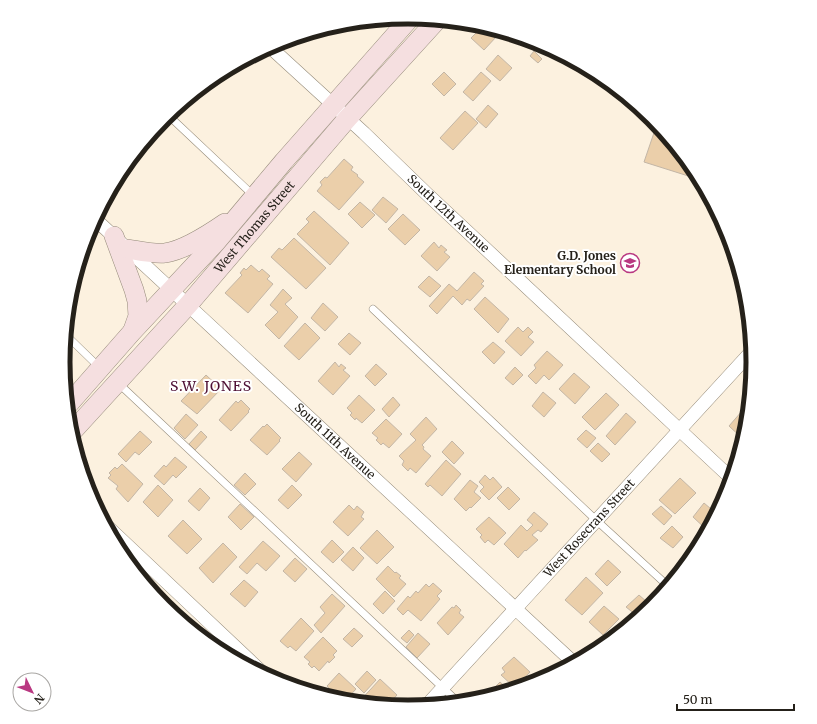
<svg xmlns="http://www.w3.org/2000/svg" width="817" height="724" font-family="Merriweather,serif">
<style>
.building{fill:#ebcfaa;stroke:#c3b6a6}
.lines{fill:none;stroke-linecap:round;stroke-linejoin:round}
.lane-casing{stroke:#958b7a;stroke-width:8}
.street-casing{stroke:#958b7a;stroke-width:14}
.secondary-casing{stroke:#958b7a;stroke-width:20}
.lane{stroke:#fff;stroke-width:7}
.street{stroke:#fff;stroke-width:13}
.secondary{stroke:#f5dfe0;stroke-width:19}
.labels{text-anchor:middle;stroke-width:4;stroke-linejoin:round;paint-order:stroke}
.street-label{font-size:12px;fill:#25211a;stroke:#fff}
.poi-label{font-size:12px;font-weight:bold;fill:#25211a;stroke:#fff;text-anchor:end}
.quarter-label{font-size:14px;letter-spacing:1px;fill:#4e1034;stroke:#fff}
.rim{fill:none;stroke:#25211a;stroke-width:5}
</style>
<rect width="100%" height="100%" fill="#fcf1df"/>
<path class="building" d="M483 26 489 28 497 36 484 50 471 38Z
M501 31 518 36 513 42Z
M534 51 542 59 538 63 530 56Z
M498 55 512 68 500 81 486 69Z
M444 72 456 84 444 96 432 84Z
M481 72 491 81 473 101 463 92Z
M488 105 498 114 486 128 476 119Z
M465 111 478 123 453 150 440 138Z
M657 124 695 171 701 180 644 162Z
M344 159 353 167 351 170 358 175 357 176 364 182 339 210 317 191 322 185 320 182 325 177 327 178Z
M383 197 398 209 386 223 372 210Z
M360 202 375 215 362 228 348 214Z
M314 211 349 243 330 265 297 234 309 222 306 219Z
M403 214 420 230 405 245 388 229Z
M294 238 326 268 306 289 271 257 279 248 282 250Z
M434 242 439 248 441 245 447 250 444 252 450 257 437 271 421 256Z
M251 265 259 272 262 269 270 276 267 279 273 284 248 313 225 293 242 275 240 273 244 268 246 270Z
M474 272 484 281 481 284 484 286 470 301 467 299 462 305 453 296 437 314 429 306 449 284 457 291Z
M429 276 441 286 430 297 418 287Z
M283 289 292 298 285 304 298 317 279 339 265 325 278 312 270 305Z
M485 297 509 319 498 333 474 309Z
M323 303 338 317 325 331 311 318Z
M305 323 320 338 299 360 284 346Z
M518 327 523 332 528 327 533 332 528 337 534 342 521 356 505 341Z
M349 333 361 343 350 355 338 344Z
M493 342 505 352 494 364 482 352Z
M547 351 563 365 549 380 544 375 536 384 528 376 536 368 534 365Z
M335 362 339 367 341 364 346 368 343 370 350 376 333 395 318 381Z
M376 364 387 374 375 386 365 376Z
M515 367 523 375 513 385 505 378Z
M574 373 590 387 575 404 559 389Z
M206 375 221 389 197 414 181 401Z
M543 392 556 403 544 417 532 406Z
M606 393 619 405 595 430 582 417Z
M359 395 375 410 362 423 356 418 355 420 350 415 352 413 347 408Z
M393 397 400 405 389 417 382 409Z
M241 400 250 409 248 411 249 412 231 431 219 420 236 401 238 403Z
M749 403 747 430 744 440 729 426Z
M626 413 636 422 615 445 606 436Z
M186 414 198 425 185 439 174 428Z
M426 417 437 429 422 445 424 447 423 449 431 456 416 473 410 468 408 471 402 465 404 461 399 456 416 440 410 434Z
M386 419 402 434 389 448 383 443 381 445 376 440 378 438 372 433Z
M267 424 281 438 279 440 280 441 267 455 250 440 263 426 264 427Z
M586 430 596 438 587 448 577 439Z
M140 431 152 442 139 455 135 452 126 462 118 454Z
M201 431 207 437 195 450 189 444Z
M452 441 464 453 454 464 442 452Z
M598 443 610 454 602 462 590 451Z
M299 452 312 464 296 482 282 469Z
M175 457 187 467 176 478 173 475 164 485 154 476 164 465 166 467Z
M446 460 461 474 442 496 430 485 428 487 425 484Z
M122 464 143 484 128 502 116 489 118 486 108 478 111 475 109 473 115 467 117 469Z
M245 473 256 484 245 495 234 485Z
M485 475 490 480 493 477 502 487 489 500 480 491 484 487 479 482Z
M680 478 696 493 675 514 659 500Z
M470 480 478 486 474 492 481 498 471 508 470 507 466 511 454 499Z
M158 485 173 500 158 517 143 502Z
M292 485 302 495 288 509 278 500Z
M508 487 520 499 509 510 497 498Z
M200 488 210 498 199 511 188 501Z
M704 503 717 514 708 531 693 517Z
M240 504 254 517 241 530 228 517Z
M349 505 354 510 357 506 364 512 361 517 364 519 348 536 333 522Z
M661 506 672 516 664 525 652 514Z
M534 512 548 524 541 532 538 530 532 535 538 540 526 551 525 550 518 558 504 544 521 525 527 531 533 525 527 520Z
M489 517 506 533 494 545 488 540 485 543 480 537 482 535 476 529Z
M183 520 202 539 187 554 168 536Z
M672 526 683 537 673 548 660 538Z
M377 530 394 547 377 564 360 548Z
M332 540 344 552 333 563 321 552Z
M263 541 280 556 266 571 257 563 247 574 239 567Z
M223 543 237 557 213 583 199 568Z
M353 547 364 558 353 571 341 560Z
M295 558 307 569 295 582 283 571Z
M608 560 621 572 607 586 595 574Z
M388 566 395 573 396 572 401 576 399 578 406 584 394 597 376 579Z
M586 577 603 593 582 615 565 600Z
M244 580 258 592 245 607 230 594Z
M433 583 442 591 437 596 440 599 421 621 408 610 403 615 397 609 408 596 410 598 416 591 418 593 426 584 429 587Z
M663 588 665 590 653 605 651 602Z
M385 591 395 601 383 614 373 604Z
M332 594 345 606 321 633 314 625 325 613 320 607Z
M639 595 647 602 636 615 626 607Z
M456 605 461 610 459 613 464 617 448 635 437 623 452 607 454 608Z
M604 606 619 619 603 635 589 622Z
M301 618 314 631 296 651 290 646 288 648 280 641Z
M354 628 363 636 352 647 343 639Z
M409 630 414 635 407 643 401 638Z
M418 633 430 644 417 658 406 647Z
M323 637 337 651 333 655 335 657 329 663 328 661 319 671 314 666 312 668 308 664 310 662 304 657Z
M514 657 530 672 515 688 501 675 505 672 502 668Z
M367 671 376 680 364 693 355 684Z
M339 673 356 689 345 701 336 699 333 696 335 694 327 686Z
M380 679 397 695 388 705 359 702Z
M500 682 509 690 491 696 489 693Z"/>
<g class="lines">
<g class="lane-casing">
<path id="lane" d="M168 115 254 196
M373 309 596 520 668 586
M66 335 99 367
M117 382 458 702"/>
</g>
<g class="street-casing">
<g id="street">
<path id="s1" d="M270 47 364 133 427 194 732 479"/>
<path id="s2" d="M95 219 574 663"/>
<path d="M108 527 264 674"/>
<path id="s3" d="M427 705 752 351"/>
</g>
</g>
<g class="secondary-casing">
<g id="secondary">
<path d="M114 236 134 290 137 301 138 316 133 330"/>
<path d="M128 249C140 251 153 254 165 253 185 250 209 234 225 223"/>
<path d="M68 405 132 332 217 241 284 161 411 17"/>
<path id="s4" d="M71 433 188 305 347 119 437 20"/>
</g>
</g>
<use href="#lane" class="lane"/>
<use href="#street" class="street"/>
<use href="#secondary" class="secondary"/>
</g>
<defs>
<g id="school-ring" transform="scale(1)"><circle r="9.5" fill="#fff" stroke="#b93881" stroke-width="1.5"/><path d="M0-5L7-2L0 1L-7-2ZM-4 1L0 2.5L4 1V4Q0 6-4 4Z" fill="#b93881"/></g>
</defs>
<g fill-rule="evenodd">
<use href="#school-ring" x="630" y="263"/>
</g>
<g class="labels">
<g class="street-label">
<text dy="4" stroke="none"><textPath href="#s1" startOffset="244">South 12th Avenue</textPath></text>
<text dy="4" stroke="none"><textPath href="#s4" startOffset="276">West Thomas Street</textPath></text>
<text dy="4" stroke="none"><textPath href="#s2" startOffset="327">South 11th Avenue</textPath></text>
<text dy="4" stroke="none"><textPath href="#s3" startOffset="240">West Rosecrans Street</textPath></text>
</g>
<g class="poi-label">
<text x="616" y="260">G.D. Jones<tspan x="616" dy="14">Elementary School</tspan></text>
</g>
<g class="quarter-label">
<text x="211" y="391">S.W. JONES</text>
</g>
</g>
<path d="M0 0H817V724H0ZM70 362a338 338 0 1 1 676 0a338 338 0 1 1-676 0Z" fill="#fff" fill-rule="evenodd"/>
<path class="rim" d="M70 362a338 338 0 1 1 676 0a338 338 0 1 1-676 0Z"/>
<g transform="translate(32 692) rotate(133)"><circle r="19" fill="#ffffff" stroke="#a8a6a3"/>
<path d="M0-3L7 15L0 10L-7 15Z" fill="#b93881"/>
<text y="-6" font-size="11" font-weight="bold" text-anchor="middle" fill="#25211a">N</text>
</g>
<path d="M677 704v6h117v-6" fill="none" stroke="#25211a" stroke-width="2"/>
<text x="683" y="704" font-size="12" fill="#25211a" stroke="#ffffff" stroke-width="3" paint-order="stroke">50 m</text>
</svg>
